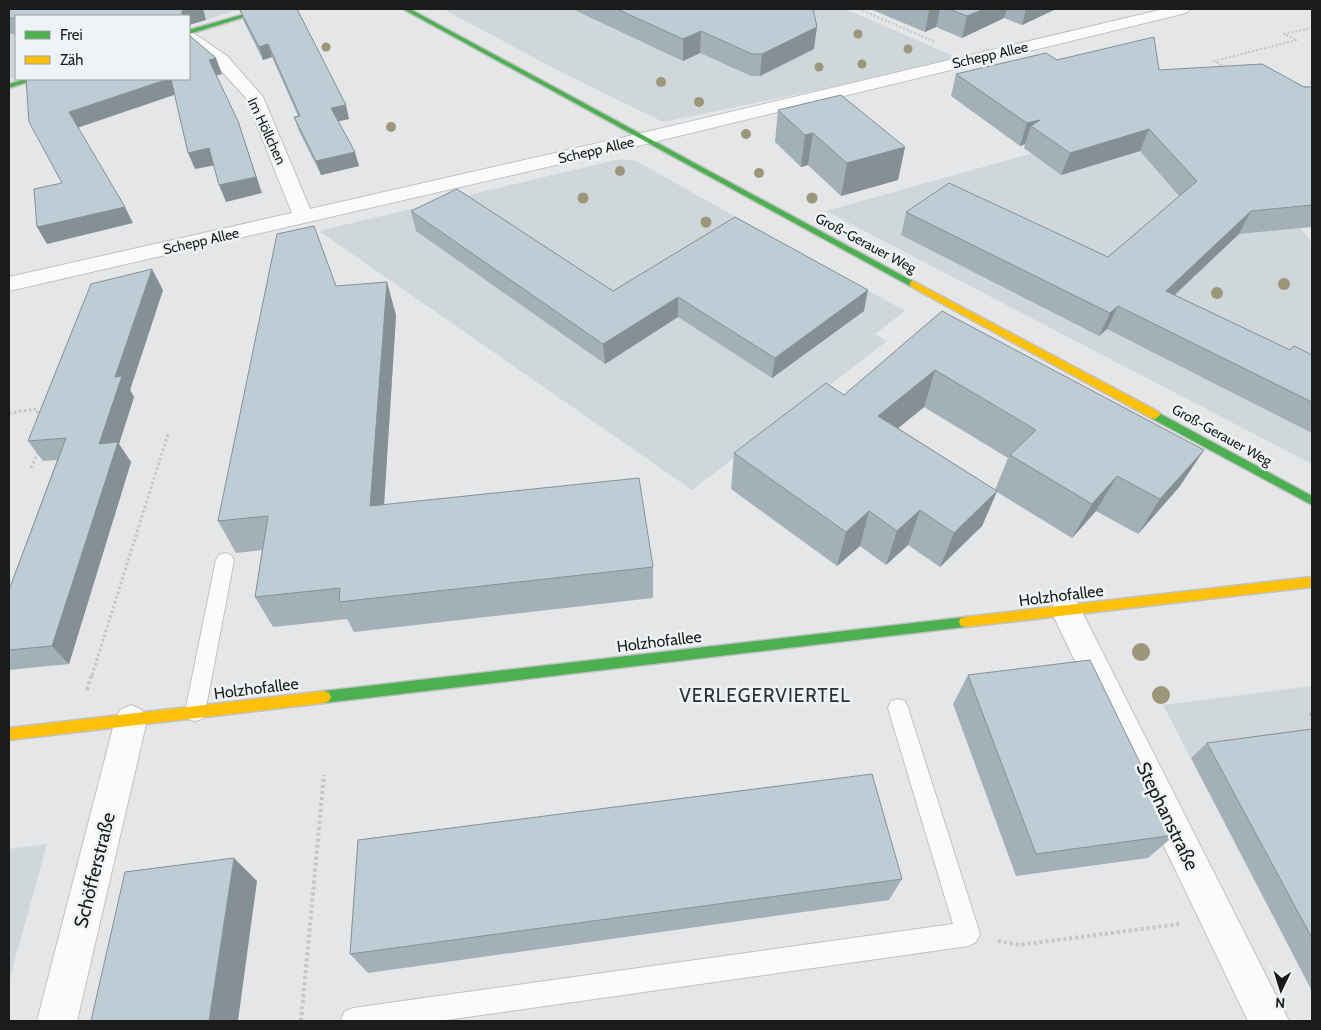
<svg xmlns="http://www.w3.org/2000/svg" width="1321" height="1030" font-family="Cabin,sans-serif">
<style>
.built{fill:#d0d7db}
.lines{fill:none;stroke-linecap:round;stroke-linejoin:round}
.lane-casing{stroke:#c1c2c3;stroke-width:2}
.street-casing{stroke:#c1c2c3;stroke-width:2}
.fast-casing{stroke:#c1c2c3;stroke-width:3}
.slow-casing{stroke:#c1c2c3;stroke-width:3}
.path-far2{stroke:#c5c6c6;stroke-width:2;stroke-dasharray:2 2;stroke-linecap:butt}
.path-far1{stroke:#c5c6c6;stroke-width:3;stroke-dasharray:2.5 2.5;stroke-linecap:butt}
.path{stroke:#c5c6c6;stroke-width:4;stroke-dasharray:3 3;stroke-linecap:butt}
.lane{fill:#fbfbfb;fill-rule:evenodd}
.street{fill:#fbfbfb;fill-rule:evenodd}
.fast{fill:#4caf50;fill-rule:evenodd}
.slow{fill:#ffc107;fill-rule:evenodd}
.tree{fill:#9c977a}
.wall{fill:#a3b0b7;fill-rule:evenodd}
.shaded-wall{fill:#859095}
.building{fill:#becdd5;stroke:#859095}
.labels{text-anchor:middle;stroke-width:5;stroke-linejoin:round;paint-order:stroke}
.far-street-label{font-size:14px;fill:#1a1b1b;stroke:#f0f3f5}
.street-label{font-size:16px;fill:#1a1b1b;stroke:#f0f3f5}
.quarter-label{font-size:19px;letter-spacing:1px;fill:#2c2e30;stroke:#f0f3f5}
.near-street-label{font-size:19px;fill:#1a1b1b;stroke:#f0f3f5}
</style>
<rect width="100%" height="100%" fill="#e4e6e7"/>
<path class="built" d="M9 9H241L189 25V16H16V77L9 79Z
M443 9H845L963 60 663 122 563 73Z
M1186 110 1302 230 1312 243V464L826 211Z
M620 159 636 161 905 311 875 334 887 341 692 490 319 231Z
M1312 686V991L1163 705Z
M47 844 9 981V849Z"/>
<g class="lines">
<g class="lane-casing">
<path id="lane" d="M225 553 231 555 234 560 205 712 202 719 195 721 188 719 185 712 216 560 219 555Z
M898 699 905 701 908 708 980 934 976 942 968 946 439 1021H341L344 1012 353 1008 953 924 888 708 891 701Z"/>
</g>
<g class="street-casing">
<path id="street" d="M1164 9H1190L1187 12 1182 14 625 149 9 291V277L292 213 246 98 215 64 189 44V32L195 34 227 56 263 97 310 209 625 137Z
M1066 598 1077 602 1289 1021H1248L1051 611 1055 602Z
M131 705 142 710 147 720 77 1021H37L115 720 120 710Z"/>
</g>
<g class="fast-casing">
<path id="fast" d="M262 9H271L189 34V30Z
M403 9H410L918 284 913 287 910 286Z
M26 79H37L9 88V84Z
M1155 411 1312 496V505L1151 418 1150 415Z
M965 617 969 618 971 622 969 626 965 627 324 703 319 701 317 697 319 693 324 691Z"/>
</g>
<g class="slow-casing">
<path id="slow" d="M913 281 1159 412 1160 415 1155 419 1151 418 910 286V282Z
M1312 577V587L965 627 961 626 959 622 961 618 965 617Z
M324 691 329 693 331 697 329 701 324 703 9 740V728Z"/>
</g>
<path class="path-far2" d="M859 9 935 42
M1225 67 1214 61 1297 40 1284 34 1312 28
M1312 82 1310 83 1312 85"/>
<path class="path-far1" d="M9 413 37 409 39 420
M31 468 39 450
M92 675 168 434"/>
<path class="path" d="M87 690 92 674
M998 941 1019 945 1180 924
M301 1021 324 775"/>
<use href="#lane" class="lane"/>
<use href="#street" class="street"/>
<use href="#fast" class="fast"/>
<use href="#slow" class="slow"/>
</g>
<g class="tree">
<circle cx="858" cy="34" r="4.5"/>
<circle cx="326" cy="47" r="4.5"/>
<circle cx="908" cy="49" r="4.5"/>
<circle cx="862" cy="64" r="4.5"/>
<circle cx="819" cy="67" r="4.5"/>
<circle cx="661" cy="82" r="5"/>
<circle cx="699" cy="102" r="5"/>
<circle cx="391" cy="127" r="5"/>
<circle cx="746" cy="134" r="5"/>
<circle cx="620" cy="171" r="5"/>
<circle cx="759" cy="173" r="5"/>
<circle cx="583" cy="198" r="5.5"/>
<circle cx="812" cy="198" r="5.5"/>
<circle cx="706" cy="222" r="5.5"/>
<circle cx="1284" cy="284" r="6"/>
<circle cx="1217" cy="293" r="6"/>
<circle cx="1141" cy="652" r="9"/>
<circle cx="1161" cy="695" r="9"/>
</g>
<path class="wall" d="M9 9 206 20 16 16V34H9Z
M238 9H297L349 119 338 121 359 166 321 175 299 131 294 117 298 116 272 57 263 60 244 22 240 10 239 11Z
M572 9H813L814 49 760 76H751L700 53 683 61Z
M870 9H1056L1022 25 1004 18 962 38 936 27 925 32Z
M1057 60 1159 70 1312 87V227L1239 234 1175 295 1290 350 1312 355V433L1107 329 1099 336 901 235 906 212 1108 257 1179 196 1140 151 1061 175 1024 148 1025 144 1020 146 951 96 956 74Z
M778 110 905 147 898 180 841 196 808 165 801 167 775 142Z
M411 211 613 291 864 311 772 378 678 317 605 364 416 231Z
M336 286 396 315 384 504 653 567V598L354 632 347 619 273 627 255 597 262 550 236 553 218 521Z
M163 290 130 390 134 397 119 444 131 462 69 664 9 670V590L57 460 43 461 28 441Z
M942 311 1180 486 1138 534 1096 511 1072 538 997 492 982 526 940 567 908 545 886 565 860 546 837 566 731 489 734 453 844 395ZM924 407 1008 458 995 490 898 428Z
M968 675 1175 835 1148 858 1016 876 953 704Z
M1312 711V718L1309 714Z
M1312 729V991L1191 758 1207 743Z
M902 879 889 900 368 973 350 954Z"/>
<path class="shaded-wall" d="M188 9H203L206 20 189 25V16H182V11Z
M933 9H940L936 27 925 32 929 10Z
M984 9H1007L1004 18 962 38 967 16Z
M1026 9H1056L1022 25Z
M817 27 814 49 760 76 762 54Z
M701 31 700 53 683 61V39Z
M268 44 272 57 263 60 259 47Z
M216 58 222 74 215 76 209 60Z
M168 79H171L177 94 77 128 69 112Z
M346 105 349 119 335 122 331 108Z
M1040 120 1031 126 1025 144 1020 146 1027 123Z
M238 121 262 193 226 202 219 185Z
M1149 129 1140 151 1061 175 1070 153Z
M813 133 808 165 801 167 805 135Z
M905 147 898 180 841 196 847 163Z
M209 148 216 165 195 169 188 153Z
M355 152 359 166 321 175 316 161Z
M125 207 133 223 47 244 37 227Z
M1251 211 1239 234 1154 314 1166 291Z
M152 269 163 290 130 390 134 397 119 444 131 462 69 664 52 646 115 377Z
M387 282 396 315 382 537 370 506Z
M868 290 864 311 772 378 775 358Z
M678 297V317L605 364 603 344Z
M1118 306 1107 329 1099 336 1110 313Z
M935 370 924 407 869 452 878 416Z
M1204 450 1180 486 1138 534 1160 499Z
M1117 476 1096 511 1072 538 1092 504Z
M997 491 982 526 940 567 954 533Z
M920 510 908 545 886 565 897 531Z
M869 511 860 546 837 566 846 532Z
M234 858 257 881 238 1021H209Z"/>
<path class="building" d="M9 9H188L182 11V16H16V18H9Z
M243 9H297L346 105 331 108 355 152 316 161 294 117 300 116 268 44 259 47 240 10Z
M617 9H813L817 27 762 54H752L701 31 683 39Z
M949 9H984L967 16Z
M189 35 216 58 209 60 238 121 256 177 219 185 209 148 188 153 171 79H189Z
M1154 37 1159 70 1262 64 1304 87H1312V205L1251 211 1166 291 1290 350 1294 346 1312 355V402L1118 306 1110 313 906 212 949 183 1108 257 1197 181 1149 129 1070 153 1031 126 1040 120 1027 123 956 74 1046 53 1057 60Z
M26 79H168L69 112 125 207 37 227 34 189 62 183 29 122Z
M841 95 905 147 847 163 813 133 805 135 778 110Z
M457 189 613 291 735 217 868 290 775 358 678 297 603 344 411 211Z
M314 226 336 286 387 282 370 506 639 478 653 567 339 602 340 588 255 597 268 516 218 521 277 234Z
M152 269 115 377 122 376 99 444 118 442 52 646 9 650V590L66 438 28 441 91 284Z
M942 311 1204 450 1160 499 1117 476 1092 504 1010 455 1036 430 935 370 878 416 997 491 954 533 920 510 897 531 869 511 846 532 734 453 826 383 844 395Z
M1090 660 1175 835 1036 854 968 675Z
M1312 729V938L1207 743Z
M872 774 902 879 350 954 358 840Z
M234 858 209 1021H91L125 872Z"/>
<g class="labels">
<g class="far-street-label">
<text transform="translate(990 55) rotate(-13)" y="5">Schepp Allee</text>
<text transform="translate(267 131) rotate(65)" y="5">Im Höllchen</text>
<text transform="translate(596 150) rotate(-13)" y="5">Schepp Allee</text>
<text transform="translate(201 241) rotate(-13)" y="5">Schepp Allee</text>
<text transform="translate(866 243) rotate(28)" y="5">Groß-Gerauer Weg</text>
<text transform="translate(1222 435) rotate(29)" y="5">Groß-Gerauer Weg</text>
</g>
<g class="street-label">
<text transform="translate(1061 595) rotate(-7)" y="6">Holzhofallee</text>
<text transform="translate(659 641) rotate(-7)" y="6">Holzhofallee</text>
<text transform="translate(256 688) rotate(-7)" y="6">Holzhofallee</text>
</g>
<g class="quarter-label">
<text x="765" y="702">VERLEGERVIERTEL</text>
</g>
<g class="near-street-label">
<text transform="translate(1168 816) rotate(64)" y="7">Stephanstraße</text>
<text transform="translate(94 870) rotate(-76)" y="7">Schöfferstraße</text>
</g>
</g>
<rect width="1321" height="1030" fill="none" stroke="#1a1b1b" stroke-width="20"/>
<rect x="15" y="15" width="175" height="65" fill="#f0f3f5" stroke="#9a9d9e"/>
<rect x="25" y="31" width="25" height="8" fill="#4caf50" stroke="#9a9d9e"/>
<text x="60" y="40" font-size="15" fill="#1a1b1b">Frei</text>
<rect x="25" y="56" width="25" height="8" fill="#ffc107" stroke="#9a9d9e"/>
<text x="60" y="65" font-size="15" fill="#1a1b1b">Zäh</text>
<g transform="translate(1281 990) rotate(184)" stroke="#f0f3f5" stroke-width="4" paint-order="stroke">
<path d="M0-4L9 19L0 12L-9 19Z" fill="#1a1b1b"/>
<text y="-8" font-size="14" font-weight="bold" text-anchor="middle" fill="#1a1b1b">N</text>
</g>
</svg>
